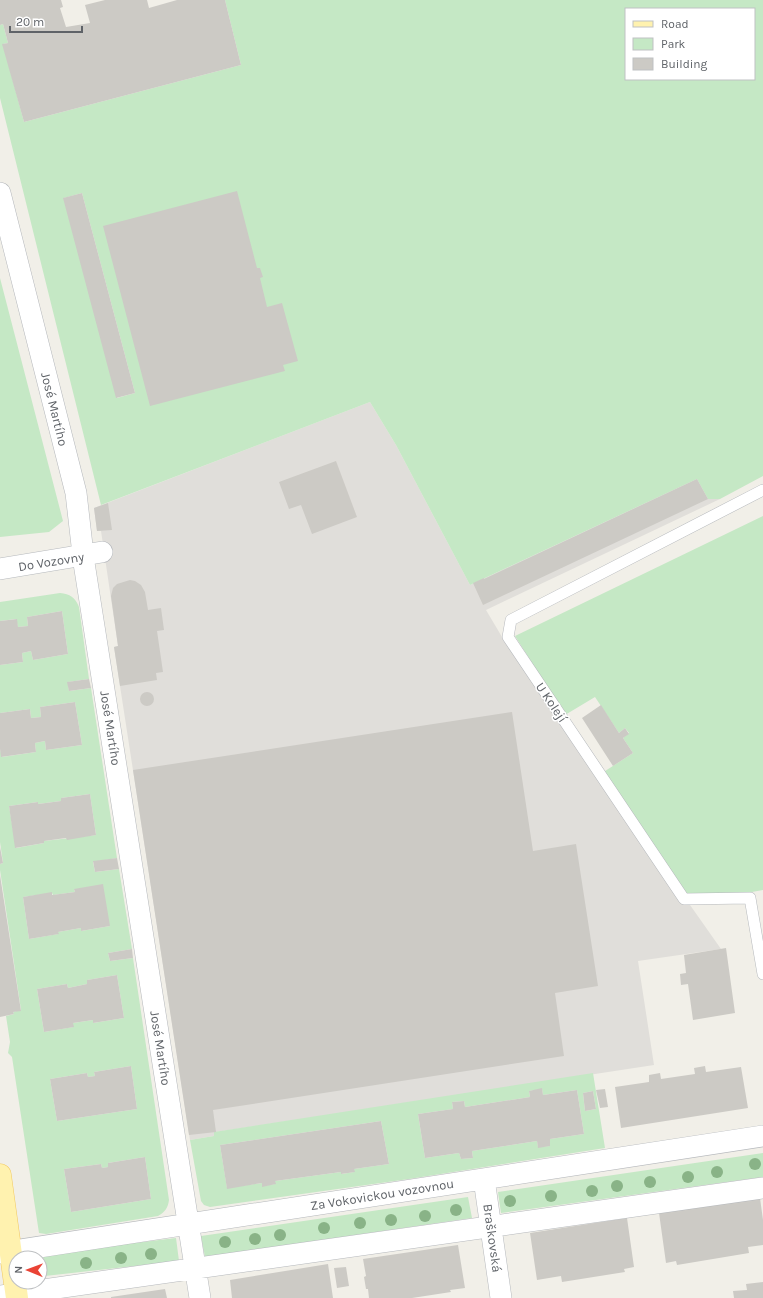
<svg xmlns="http://www.w3.org/2000/svg" width="763" height="1298" font-family="Karla,sans-serif">
<style>
.industrial{fill:#e0deda}
.green{fill:#c5e8c5;fill-rule:evenodd}
.building{fill:#cccac5}
.lines{fill:none;stroke-linecap:round;stroke-linejoin:round}
.service-casing{stroke:#b5b8bc;stroke-width:12}
.minor-casing{stroke:#b5b8bc;stroke-width:22}
.primary-casing{stroke:#f2c960;stroke-width:23}
.service{stroke:#fff;stroke-width:11}
.minor{stroke:#fff;stroke-width:21}
.primary{stroke:#fff2af;stroke-width:22}
.tree{fill:#89b387}
.labels{text-anchor:middle;stroke-width:3;stroke-linejoin:round;paint-order:stroke}
.street-label{font-size:13px;fill:#5f6368;stroke:#fff}
</style>
<rect width="100%" height="100%" fill="#f1efe8"/>
<path class="industrial" d="M370 402 396 445 470 585 697 479 708 499H720L486 610 505 642 721 949 638 961 654 1065 216 1132H214V1136L190 1140 114 647 118 646 101 531H97L94 508Z"/>
<path class="green" d="M225 0H763V476L720 499H708L697 479 470 585 396 445 370 402 101 505 0 98V25L3 24 8 43 3 44 24 122 241 65ZM626 9H754V79H626ZM82 193 135 393 117 398 64 198Z
M0 278 63 521 49 532 0 537Z
M763 516V890L735 895 687 900 602 773 633 753 623 738 629 733 625 728 619 733 595 697 565 715 515 636Z
M60 593C70 594 75 597 79 607L89 679 68 682 69 691 91 688 117 858 93 862 95 872 119 869 132 949 108 953 110 961 133 958 169 1200C168 1208 165 1212 158 1216L46 1234 39 1233 12 1057 8 1053 10 1042 6 1016 14 1014 13 1012 21 1010 0 870V864L3 863 0 842V749L2 757 36 752 35 743 45 741 46 750 82 745 75 702 40 707 41 717 31 718 30 709 0 713V665L23 662 22 653 31 651 33 660 68 654 62 611 27 617 28 626 18 627 16 619 0 621V602ZM90 794 96 835 44 841V843L16 848 9 806 38 802V804L61 801V798ZM74 889 110 926 81 931V928L58 932V934L29 939 23 897 52 893 53 895 75 892ZM117 975 124 1018 93 1023V1020L73 1023V1027L44 1032 37 989 67 984 68 988 87 984V980ZM131 1066 137 1109 57 1121 50 1079 87 1073 88 1077 95 1076 94 1072ZM145 1157 151 1199 71 1212 64 1169 101 1164 102 1168 108 1167V1163Z
M593 1073 605 1148 409 1179 210 1207 204 1205 201 1201 190 1140 214 1136V1132ZM542 1089 543 1095 577 1090 584 1134 550 1139V1146L538 1147 537 1141 472 1151 473 1158 461 1159 459 1153 425 1158 418 1114 453 1109 452 1102 464 1101 465 1107 530 1097 529 1091ZM593 1091 596 1109 585 1111 583 1093ZM381 1121 389 1164 354 1169V1172L342 1174 341 1172 275 1181V1184L263 1186 262 1183 227 1188 220 1145Z
M763 1153V1177L501 1213 498 1192Z
M468 1197 472 1218 205 1257 201 1236Z
M176 1238 179 1261 45 1276 43 1254Z"/>
<path class="building" d="M0 0H61L63 7 60 8 66 27 90 23 85 5 105 0H147L149 8 177 0H225L241 65 24 122 2 44 8 43 3 24 0 25Z
M237 191 257 268H260L263 277 260 278 267 307 282 303 298 361 283 365 285 371 150 406 103 226Z
M82 193 135 393 116 398 63 198Z
M336 461 357 517 312 534 301 505 289 509 279 482Z
M697 479 708 499 483 605 473 583 484 578V579Z
M108 503 112 530 97 531 94 508Z
M130 580 135 581 141 585 145 592 148 610 161 608 164 630 157 631 163 672 156 673 157 680 120 686 114 647 118 646 111 596 113 588 117 584Z
M62 611 68 654 33 660 31 651 22 653 23 662 0 665V621L17 619 18 627 28 626 27 617Z
M89 679 91 688 69 691 67 682Z
M140 699a7 7 0 1 1 14 0a7 7 0 1 1-14 0Z
M75 702 82 745 46 750 45 741 35 743 36 752 1 757 0 749V713L30 709 31 718 41 717 40 707Z
M601 705 619 733 625 728 629 734 623 738 633 753 613 766 582 718Z
M512 712 533 851 576 844 598 986 555 993 564 1056 213 1110 216 1132 189 1135 133 770Z
M90 794 96 835 67 840 66 838 44 841V843L15 848 9 806 38 802V804L61 801V798Z
M0 847 3 863 0 864Z
M117 858 119 869 95 872 93 861Z
M0 875 21 1011 13 1012 14 1014 0 1017Z
M103 884 110 926 81 931V928L58 932 59 934 29 939 23 897 52 892V895L75 892 74 889Z
M726 948 735 1013 693 1020 688 984 681 985 680 974 686 973 684 955Z
M132 949 133 958 110 961 108 953Z
M117 975 124 1018 93 1023V1020L73 1023 74 1027 44 1032 37 989 67 984 68 988 87 984V980Z
M131 1066 137 1109 57 1121 50 1079 87 1073 88 1077 95 1076 94 1072Z
M705 1066 706 1072 741 1067 748 1108 621 1128 615 1087 649 1082V1075L660 1073 661 1079 695 1074 694 1068Z
M542 1088 543 1095 577 1090 584 1134 550 1139V1146L538 1148 537 1141 472 1151 473 1158 461 1159 459 1153 425 1158 418 1114 453 1109 452 1102 464 1101 465 1107 530 1097 529 1091Z
M605 1089 608 1107 600 1108 596 1090Z
M593 1091 596 1109 585 1111 583 1093Z
M381 1121 389 1164 354 1169 355 1172 341 1174V1172L275 1181 276 1184 262 1187V1183L227 1189 220 1145Z
M145 1157 151 1199 71 1212 64 1169 101 1164 102 1168 108 1167V1163Z
M760 1198 763 1220V1245L748 1247 749 1253 677 1265 676 1261 666 1263 659 1213Z
M627 1218 634 1267 624 1269 625 1272 562 1282 561 1276 537 1280 530 1233Z
M458 1245 465 1288 450 1290 451 1292 412 1298H369L368 1289H366L364 1277 366 1276 363 1259Z
M328 1264 333 1298H232L230 1280Z
M346 1267 349 1286 337 1288 334 1268Z
M763 1282V1298H734L733 1291 747 1290 746 1284Z
M165 1289 167 1298H111V1297Z"/>
<g class="lines">
<g class="service-casing">
<path id="service" d="M763 490 511 620 508 637 684 899 750 898 763 974"/>
</g>
<g class="minor-casing">
<path id="minor" d="M0 193 76 493 84 563 200 1298
M0 569 102 552
M484 1179 501 1298
M0 1253 763 1136
M0 1296 763 1188"/>
</g>
<g class="primary-casing">
<path id="primary" d="M0 1175 17 1298"/>
</g>
<use href="#service" class="service"/>
<use href="#minor" class="minor"/>
<use href="#primary" class="primary"/>
</g>
<g class="tree">
<circle cx="755" cy="1164" r="6"/>
<circle cx="717" cy="1172" r="6"/>
<circle cx="688" cy="1177" r="6"/>
<circle cx="650" cy="1182" r="6"/>
<circle cx="617" cy="1186" r="6"/>
<circle cx="592" cy="1191" r="6"/>
<circle cx="551" cy="1196" r="6"/>
<circle cx="510" cy="1201" r="6"/>
<circle cx="456" cy="1210" r="6"/>
<circle cx="425" cy="1216" r="6"/>
<circle cx="391" cy="1220" r="6"/>
<circle cx="360" cy="1223" r="6"/>
<circle cx="324" cy="1228" r="6"/>
<circle cx="280" cy="1235" r="6"/>
<circle cx="255" cy="1239" r="6"/>
<circle cx="225" cy="1242" r="6"/>
<circle cx="151" cy="1254" r="6"/>
<circle cx="121" cy="1258" r="6"/>
<circle cx="86" cy="1263" r="6"/>
</g>
<g class="labels">
<g class="street-label">
<text transform="translate(55 409) rotate(76)" y="5">José Martího</text>
<text transform="translate(51 561) rotate(-9)" y="5">Do Vozovny</text>
<text transform="translate(552 702) rotate(56)" y="5">U Kolejí</text>
<text transform="translate(111 728) rotate(81)" y="5">José Martího</text>
<text transform="translate(161 1048) rotate(81)" y="5">José Martího</text>
<text transform="translate(382 1194) rotate(-9)" y="5">Za Vokovickou vozovnou</text>
<text transform="translate(493 1238) rotate(82)" y="5">Braškovská</text>
</g>
</g>
<rect x="625" y="8" width="130" height="72" fill="#ffffff" stroke="#bfc1c3"/>
<rect x="633" y="21" width="20" height="6" fill="#fff2af" stroke="#bfc1c3"/>
<text x="661" y="28" font-size="12" fill="#5f6368">Road</text>
<rect x="633" y="38" width="20" height="12" fill="#c5e8c5" stroke="#bfc1c3"/>
<text x="661" y="48" font-size="12" fill="#5f6368">Park</text>
<rect x="633" y="58" width="20" height="12" fill="#cccac5" stroke="#bfc1c3"/>
<text x="661" y="68" font-size="12" fill="#5f6368">Building</text>
<g transform="translate(28 1270) rotate(271)"><circle r="19" fill="#ffffff" stroke="#bfc1c3"/>
<path d="M0-3L7 15L0 10L-7 15Z" fill="#ea4335"/>
<text y="-6" font-size="11" font-weight="bold" text-anchor="middle" fill="#5f6368">N</text>
</g>
<path d="M10 26v6h72v-6" fill="none" stroke="#5f6368" stroke-width="2"/>
<text x="16" y="26" font-size="12" fill="#5f6368" stroke="#ffffff" stroke-width="3" paint-order="stroke">20 m</text>
</svg>
